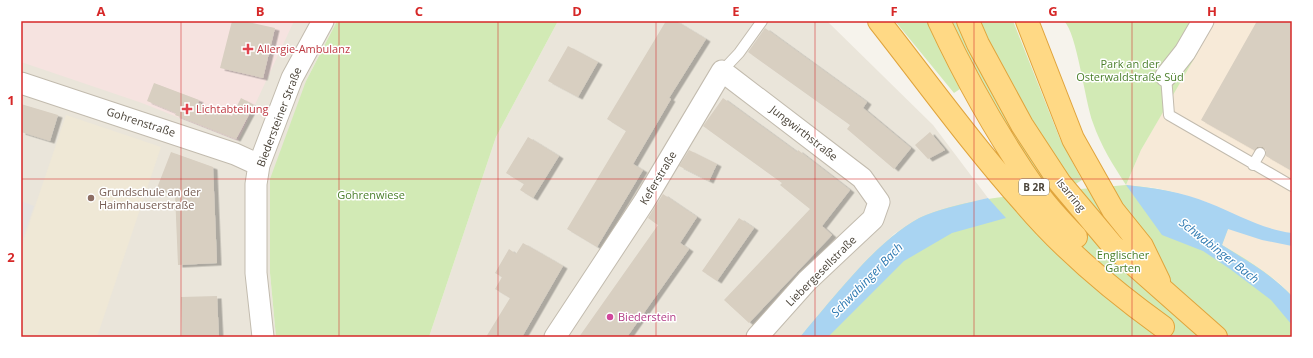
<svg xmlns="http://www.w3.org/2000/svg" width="1313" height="358" font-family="'Open Sans',sans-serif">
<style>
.residential{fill:#eae5da}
.commercial{fill:#f7ead8}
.education{fill:#efe8d6}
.medical{fill:#f6e3e0}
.green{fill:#d2eab5}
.parking{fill:#e5e3e0}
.water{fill:#a9d4f2}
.building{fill:#d8cfc1;filter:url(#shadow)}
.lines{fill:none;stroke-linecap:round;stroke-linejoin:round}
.service-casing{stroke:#c2bbae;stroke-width:12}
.minor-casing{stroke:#c2bbae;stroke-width:23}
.trunk-casing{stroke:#e0a43c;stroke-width:24}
.service{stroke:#fff;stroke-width:10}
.minor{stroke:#fff;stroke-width:21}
.trunk{stroke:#ffd985;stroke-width:22}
.grid{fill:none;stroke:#d62828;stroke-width:1;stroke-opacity:0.55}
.health-dot{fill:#e0444e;stroke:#fff;stroke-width:1.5}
.education-dot{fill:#8d6e63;stroke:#fff;stroke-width:1.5}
.hotel-dot{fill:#d1479c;stroke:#fff;stroke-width:1.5}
.labels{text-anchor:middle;stroke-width:3;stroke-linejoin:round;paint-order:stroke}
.shield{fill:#fff;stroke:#817c74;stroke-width:1}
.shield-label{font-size:10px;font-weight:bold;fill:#4b4439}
.health-label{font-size:11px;fill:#be3a42;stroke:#fff;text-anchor:start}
.park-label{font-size:11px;fill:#4a7f2a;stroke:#fff}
.street-label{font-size:11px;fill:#4b4439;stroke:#fff}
.education-label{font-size:11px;fill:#785e54;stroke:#fff;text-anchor:start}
.hotel-label{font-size:11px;fill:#b23c85;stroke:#fff;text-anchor:start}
.water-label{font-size:12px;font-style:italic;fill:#2e7ab2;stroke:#fff}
.neatline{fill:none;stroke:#d62828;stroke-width:1.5}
.grid-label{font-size:13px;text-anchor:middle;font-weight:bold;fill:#d62828}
</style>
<defs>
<filter id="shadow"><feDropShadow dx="4.5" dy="2.5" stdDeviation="0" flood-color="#0004"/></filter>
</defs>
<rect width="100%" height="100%" fill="#f6f3ec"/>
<path class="residential" d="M21 21H337L306 81 270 273 276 337H21Z
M558 21H827L933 125 988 198 926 215 894 234 853 276 800 337H429L496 137Z"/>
<path class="commercial" d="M1215 21H1292V296L1278 282 1249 261 1222 245 1233 215 1209 203 1181 194 1156 188 1126 185 1141 150Z"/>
<path class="education" d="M66 115 161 147 97 337H21V248Z"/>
<path class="medical" d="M21 21H294L238 141 142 103 21 62Z"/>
<path class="green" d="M337 21H558L496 137 429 337H276L270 273V179L306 81Z
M895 21H927L960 89 954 93Z
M950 21H958L1058 191 1126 185C1113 165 1101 146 1093 123 1085 102 1077 33 1064 21H1188L1198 52 1141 150 1126 185C1165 188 1199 197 1233 215L1222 245C1248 260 1272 275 1292 296V337H800C832 300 882 233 926 215 966 199 1009 196 1051 192 1013 142 974 79 950 21Z
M977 21H1013L1060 139 1082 180 1074 185 1038 134Z"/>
<path class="parking" d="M21 201 34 206 21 243Z"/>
<path class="water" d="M1126 185C1154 188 1183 192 1209 203 1237 214 1261 229 1292 233V246L1262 240 1228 229 1222 245C1247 261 1271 274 1292 296V325L1271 300 1230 269 1203 251 1162 235Z
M988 198 1006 218 952 233 904 261 828 337H800C832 300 882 233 926 215 946 207 968 203 988 198Z"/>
<path class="building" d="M232 21H243L275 28 263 78 220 68Z
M666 21H676L706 39 669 98 671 99 633 164 643 170 597 247 567 229 626 131 607 119Z
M1257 21H1292V171L1266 156V150L1263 147H1257L1254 150 1201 120Z
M765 28 867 102 863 108 911 148 894 169 847 129 850 125 748 52Z
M568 46 598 62 578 97 548 81Z
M154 83 199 100 198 103 232 116 241 98 254 105 236 139 175 115 176 113 147 101Z
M723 98 797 152 798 150 850 190 822 226 832 235 749 323 724 300 810 209 780 185 782 183 703 126Z
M21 104 58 115 50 141 21 132Z
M930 132 945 150 928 159 915 145Z
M528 137 559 156 533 198 520 190 524 184 506 173Z
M689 150 717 164 709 181 679 166Z
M171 152 213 167 217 263 178 265 175 194 157 188Z
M663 194 697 217 680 243 689 249 627 337H579L658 225 648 218Z
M739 218 754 228 717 281 702 271Z
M523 243 563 266 522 337H486L510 298 495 289 502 277 495 273 509 249 516 254Z
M217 296 219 337H182L181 297Z"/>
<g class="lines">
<g class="service-casing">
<path id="service" d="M722 71 739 53 762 21
M1166 76 1169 115 1292 186
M1253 165 1260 153"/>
</g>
<g class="minor-casing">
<path id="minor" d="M1166 76 1185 52 1203 21
M21 83 235 154 259 165
M263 337 256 273V184L259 165 292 78 323 21
M555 337 644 202 722 71 862 178 879 202 873 219 807 281 757 337"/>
</g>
<g class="trunk-casing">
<path id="trunk" d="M879 21C927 82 973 146 1025 204 1065 251 1113 291 1163 327
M939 21C967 81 1001 141 1040 196 1050 210 1064 224 1076 237
M968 21 978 44 1022 125 1060 183 1113 246 1216 337
M1027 21 1073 139 1113 210 1142 246 1159 281"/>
</g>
<use href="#service" class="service"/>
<use href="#minor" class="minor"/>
<use href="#trunk" class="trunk"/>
</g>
<path class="grid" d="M181 21V337M339 21V337M498 21V337M656 21V337M815 21V337M974 21V337M1132 21V337M21 179H1292"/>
<g class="health-dot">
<path d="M246 43h4v4h4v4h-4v4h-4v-4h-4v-4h4z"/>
<path d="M185 103h4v4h4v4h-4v4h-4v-4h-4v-4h4z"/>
</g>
<circle class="education-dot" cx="91" cy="198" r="4"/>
<circle class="hotel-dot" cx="610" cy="317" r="4"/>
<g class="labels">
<rect class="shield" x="1019" y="179" width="30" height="16" rx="3"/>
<g class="shield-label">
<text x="1034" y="191">B 2R</text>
</g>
<g class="health-label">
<text x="257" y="53">Allergie-Ambulanz</text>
<text x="196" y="113">Lichtabteilung</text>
</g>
<g class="park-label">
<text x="1130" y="68">Park an der<tspan x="1130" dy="13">Osterwaldstraße Süd</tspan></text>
<text x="371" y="199">Gohrenwiese</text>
<text x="1123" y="259">Englischer<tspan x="1123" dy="13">Garten</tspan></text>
</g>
<g class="street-label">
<text transform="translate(279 117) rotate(-69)" y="4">Biedersteiner Straße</text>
<text transform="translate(141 122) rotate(18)" y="4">Gohrenstraße</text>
<text transform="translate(804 133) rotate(38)" y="4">Jungwirthstraße</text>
<text transform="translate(658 178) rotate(-59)" y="4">Keferstraße</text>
<text transform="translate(1071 195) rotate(51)" y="4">Isarring</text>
<text transform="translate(821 271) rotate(-45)" y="4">Liebergesellstraße</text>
</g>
<g class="education-label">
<text x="99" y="196">Grundschule an der<tspan x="99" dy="13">Haimhauserstraße</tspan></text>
</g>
<g class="hotel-label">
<text x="618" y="321">Biederstein</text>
</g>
<g class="water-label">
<text transform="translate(1219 251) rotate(38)" y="4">Schwabinger Bach</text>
<text transform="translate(867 280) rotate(-46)" y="4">Schwabinger Bach</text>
</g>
</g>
<rect width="1313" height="358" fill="none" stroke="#ffffff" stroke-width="44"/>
<rect x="22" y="22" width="1269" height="314" class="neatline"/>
<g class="grid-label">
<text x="101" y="16">A</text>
<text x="260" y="16">B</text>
<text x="419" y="16">C</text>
<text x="577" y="16">D</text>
<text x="736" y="16">E</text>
<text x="894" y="16">F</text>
<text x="1053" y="16">G</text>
<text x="1212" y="16">H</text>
<text x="11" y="105">1</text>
<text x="11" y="262">2</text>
</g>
</svg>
